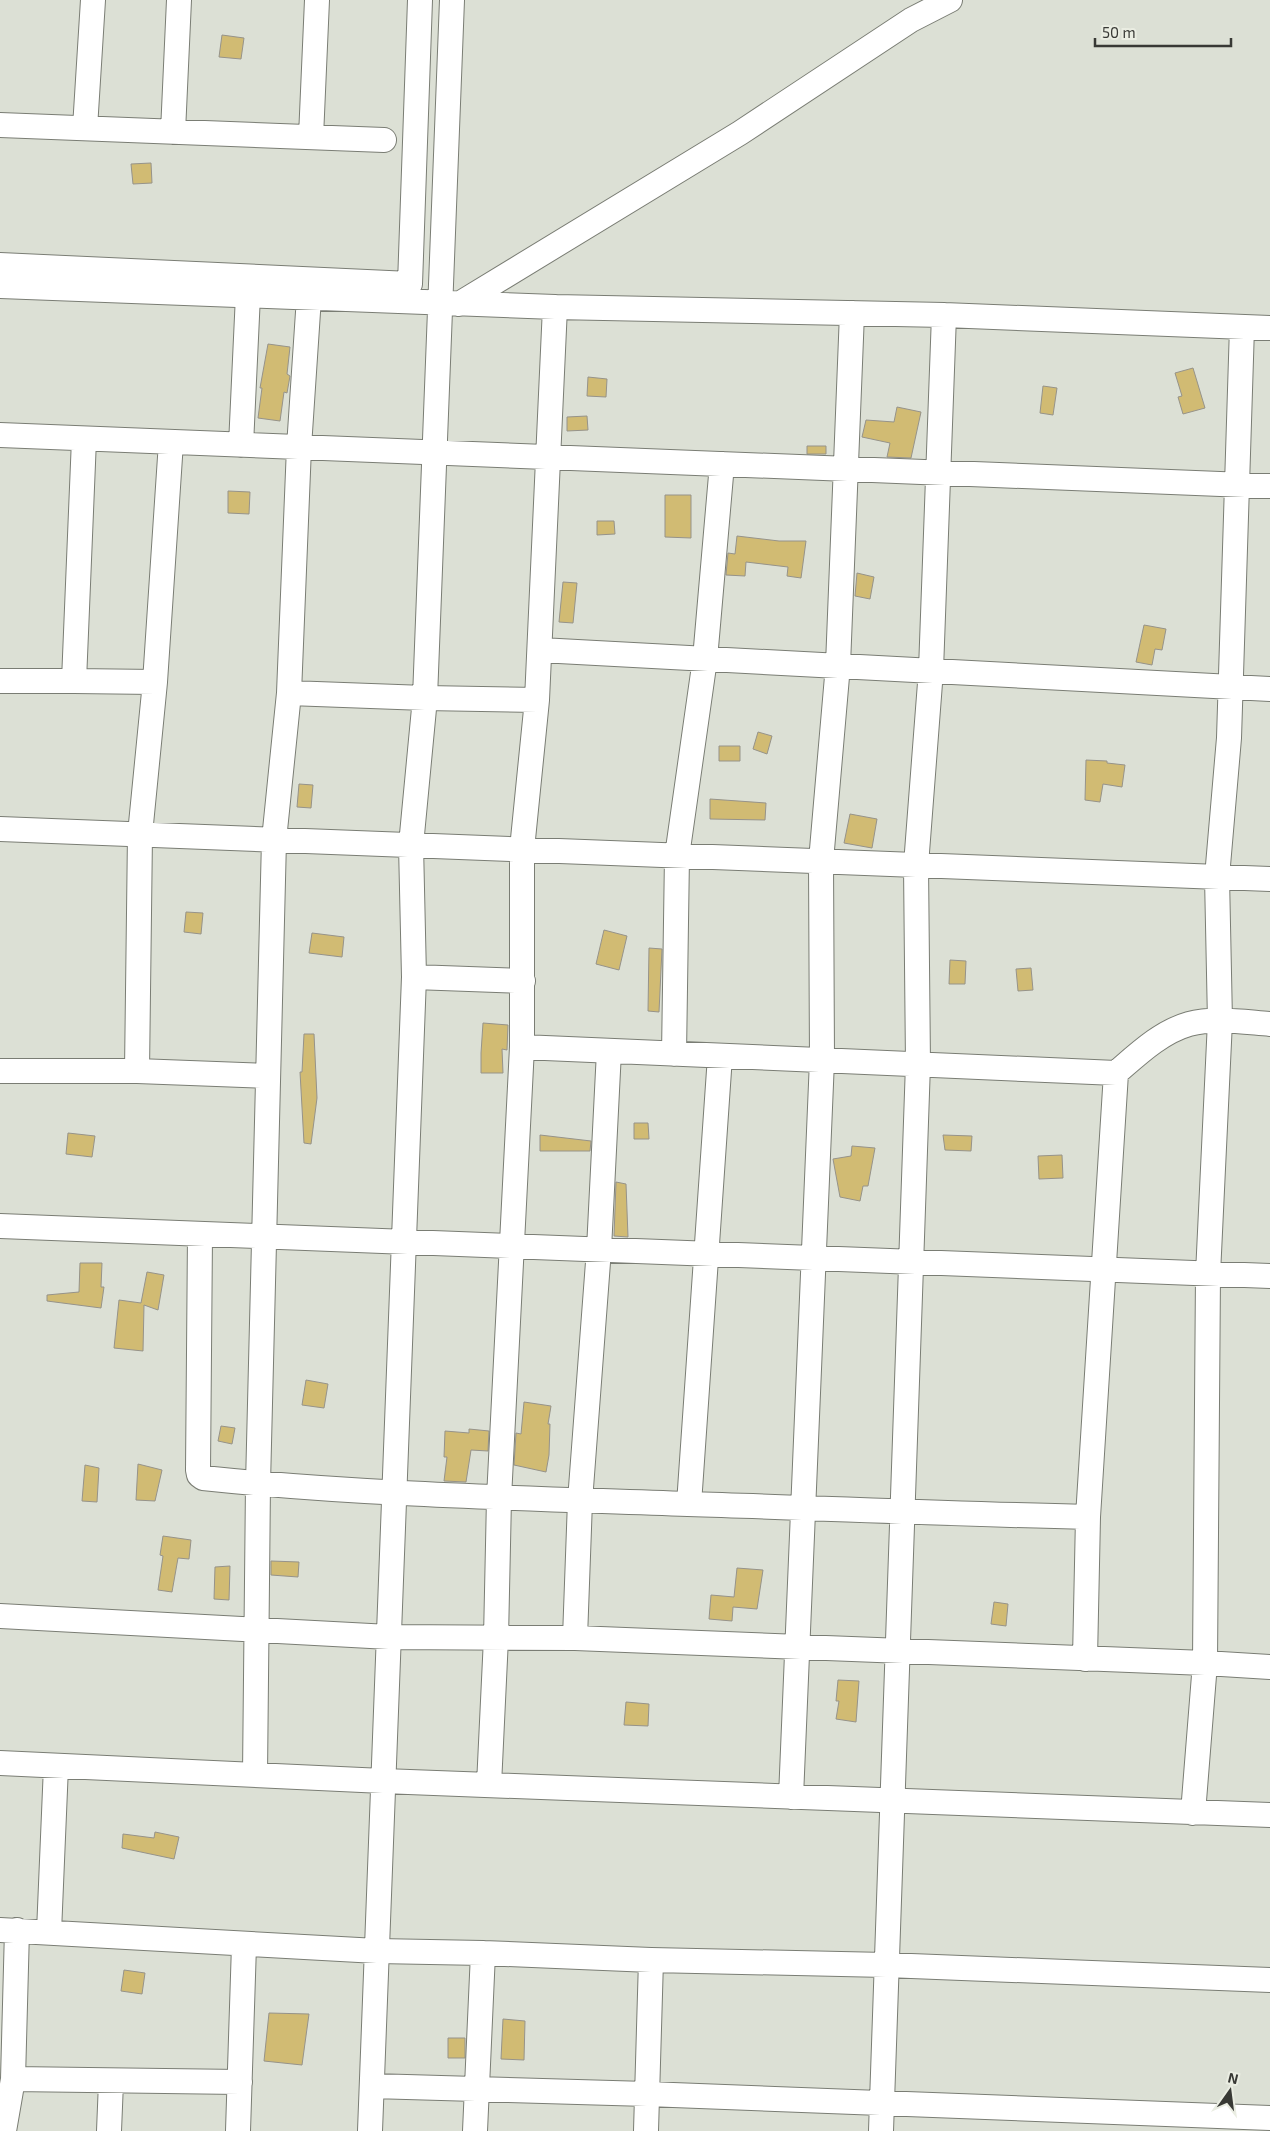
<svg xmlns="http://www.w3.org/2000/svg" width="1270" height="2131" font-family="'Exo 2',sans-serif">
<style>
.building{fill:#d1bb73;stroke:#96938a}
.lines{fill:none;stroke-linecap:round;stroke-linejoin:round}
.minor-casing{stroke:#7a7d74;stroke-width:26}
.minor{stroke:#fff;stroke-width:24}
</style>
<rect width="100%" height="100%" fill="#dce0d5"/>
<path class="building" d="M222 35 244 38 241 59 219 57Z
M151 163 152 183 133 184 131 164Z
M268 344 290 347 287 374 290 376 287 393 284 392 280 421 258 418 262 388H260Z
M1193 368 1205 408 1183 414 1178 397 1182 396 1175 373Z
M588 377 607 379 606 397 587 396Z
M1043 386 1057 388 1053 415 1040 413Z
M897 407 921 412 911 458 887 457 890 443 862 437 866 420 894 422Z
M587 416 588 430 567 431V417Z
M807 446H826V454H807Z
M228 491 250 492 249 514 228 513Z
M665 495H691V538L665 537Z
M597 521H614L615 534 597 535Z
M737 536 779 541H806L801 578 787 576 788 567 746 562 745 576 726 575 728 553 735 554Z
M857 573 874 577 870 599 855 596Z
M563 582 577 583 573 623 559 622Z
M1144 625 1166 629 1162 650 1155 649 1152 665 1136 662Z
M758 732 772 736 767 754 753 749Z
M719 746H740V761H719Z
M1086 760 1107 761V763L1125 765 1122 787 1103 784 1100 802 1085 800Z
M299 784 313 785 311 808 297 807Z
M710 799 766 803 765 820 710 819Z
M850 814 877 819 872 848 844 843Z
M186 912 203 913 201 934 184 932Z
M604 930 627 936 619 970 596 964Z
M312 933 344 937 342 957 309 953Z
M649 948 662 949 659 1012 648 1011Z
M950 960 966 961 965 984H949Z
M1031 968 1033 990 1018 991 1016 969Z
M483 1023 508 1025 507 1050 502 1049 503 1073H481V1053Z
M304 1034H314L317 1098 311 1144 304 1143 300 1072H302Z
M634 1123H648L649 1139H634Z
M68 1133 95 1136 92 1157 66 1154Z
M540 1135 591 1141 590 1151H540Z
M943 1135 972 1136 971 1151 945 1150Z
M852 1146 875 1148 868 1186H863L860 1201 840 1197 833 1159 851 1156Z
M1062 1155 1063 1178 1039 1179 1038 1156Z
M616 1182 626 1184 628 1237 614 1236Z
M80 1263H102L101 1287H104L101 1308 47 1301V1295L79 1292Z
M147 1272 164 1275 158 1310 144 1305 143 1351 114 1348 119 1300 141 1303Z
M306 1380 328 1384 324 1408 302 1405Z
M524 1402 551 1406 548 1424H550L549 1455 546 1472 514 1465 516 1433 521 1434Z
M221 1426 235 1428 232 1444 218 1441Z
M469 1429 489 1431 488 1451 471 1450 466 1482 444 1481 447 1457H444L445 1431 469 1433Z
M138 1464 162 1470 155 1501 136 1500Z
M85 1465 99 1468 97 1502 82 1501Z
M163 1536 191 1540 189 1559 178 1558 172 1592 158 1590 163 1556 160 1555Z
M271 1561 299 1562 298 1577 271 1575Z
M230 1566 229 1600 214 1599 215 1567Z
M737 1568 763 1570 757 1609 733 1607 732 1621 709 1619 711 1595 734 1597Z
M994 1602 1008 1604 1006 1626 991 1624Z
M838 1680 859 1681 856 1722 836 1719 839 1701H836Z
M626 1702 649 1704 648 1726 624 1725Z
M155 1832 179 1837 174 1859 122 1848 123 1834 154 1838Z
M124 1970 145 1973 142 1994 121 1991Z
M269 2013 309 2014 302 2065 264 2061Z
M503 2019 525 2021 524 2060 501 2059Z
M448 2038H465V2058H448Z"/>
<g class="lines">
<g class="minor-casing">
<path id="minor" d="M0 125 384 140
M85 128 93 0
M173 132 179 0
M311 137 317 0
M0 265 410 284 420 0
M0 286 555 307 944 315 1270 328
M459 304 740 133 911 20 950 0
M0 435 1270 486
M241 445 248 295
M540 650 1270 689
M0 681H74L84 439
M74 681 155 682
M289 693 425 698 537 700
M0 829 1270 879
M414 977 523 981
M522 1047 1116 1073
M674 1054 677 856 705 659 722 464
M0 1071H137L268 1076
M137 1071 140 834 155 682 171 442
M0 1226 1270 1276
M200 1235 198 1470 199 1475 203 1478C364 1495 526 1498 688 1504 821 1508 955 1514 1088 1517
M689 1504 720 1056
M0 1616 389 1637 575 1638 1205 1663 1270 1667
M575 1638 580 1501 599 1249 609 1051
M1085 1659 1088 1517 1116 1073C1138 1054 1161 1032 1189 1024 1214 1017 1244 1022 1270 1024
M0 1763 383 1781 1270 1815
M255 1775 258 1484 274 840 289 693 299 447 309 297
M489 1785 496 1638 499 1498 522 1047V849L537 700 555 307
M791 1797 822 1060 821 861 838 665 852 313
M1193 1813 1205 1663 1208 1274 1220 1021 1217 877 1229 738 1242 327
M0 1930 377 1951 483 1953 651 1960 886 1965 1270 1980
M49 1932 56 1766
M13 2079 240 2082
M372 2086 647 2094 1270 2118
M4 2131 13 2079 17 1930
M109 2131 111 2082
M238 2131 244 1945
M370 2131 414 977 411 845 425 698 452 0
M475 2131 483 1953
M646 2131 651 1960
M881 2131 918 1064 916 865 931 670 944 315"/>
</g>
<use href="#minor" class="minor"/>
</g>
<g transform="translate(1230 2091) rotate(14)" stroke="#eaede2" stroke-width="4" paint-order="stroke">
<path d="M0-4L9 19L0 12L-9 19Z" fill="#383935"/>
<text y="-8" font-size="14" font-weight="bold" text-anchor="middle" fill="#383935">N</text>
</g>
<path d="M1095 38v8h136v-8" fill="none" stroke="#383935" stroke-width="2.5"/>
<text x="1102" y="38" font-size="15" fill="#383935" stroke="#eaede2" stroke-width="4" paint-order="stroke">50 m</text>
</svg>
